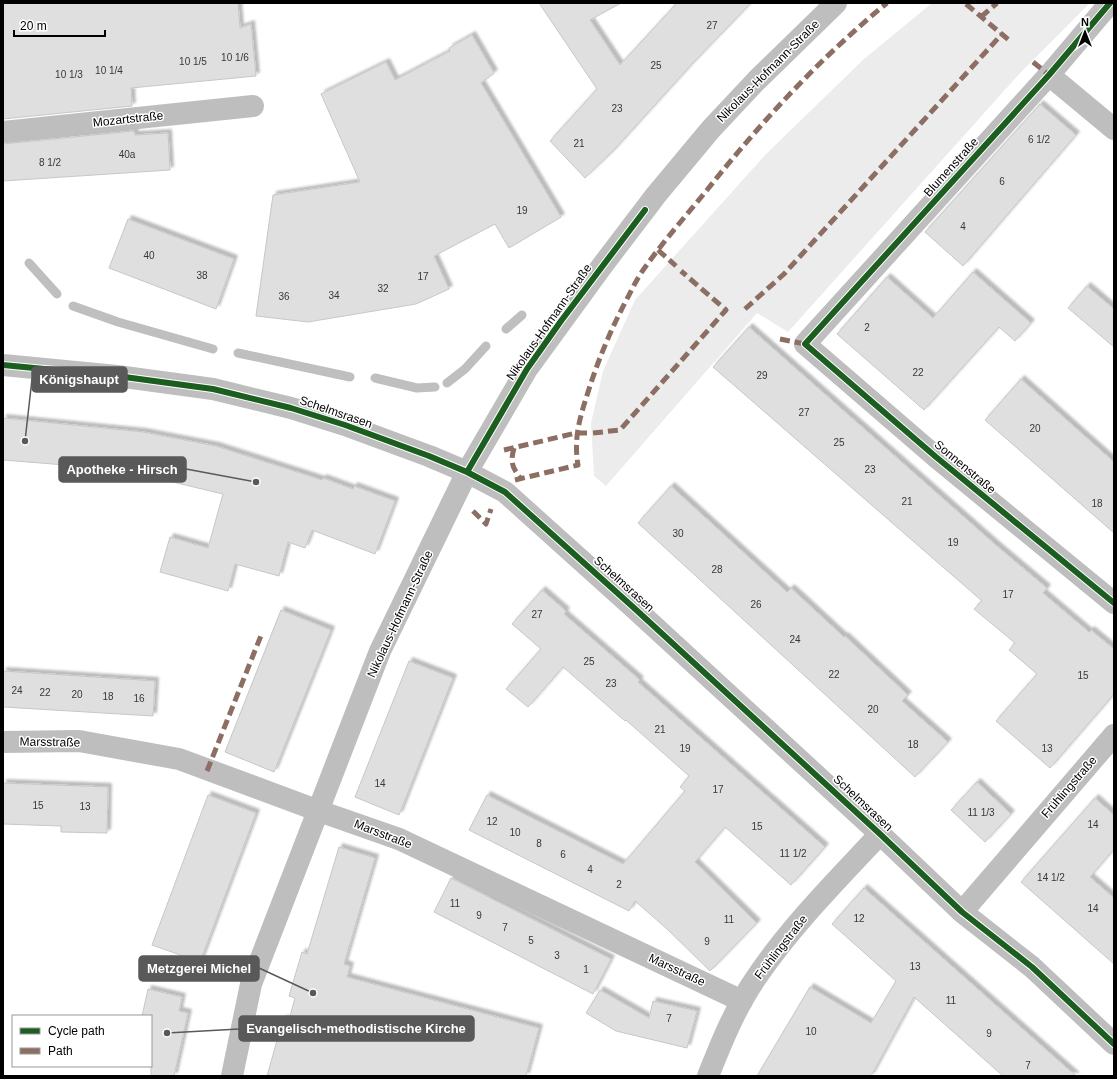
<svg xmlns="http://www.w3.org/2000/svg" width="1117" height="1079" font-family="Arial,sans-serif">
<style>
.green{fill:#ececec}
.lines{fill:none;stroke-linecap:round;stroke-linejoin:round}
.stream{stroke:#bfbfbf;stroke-width:9}
.building{fill:#dfdfdf;stroke:#c7c7c7;filter:url(#shadow)}
.minor{stroke:#bebebe;stroke-width:22}
.quiet{stroke:#8d6e63;stroke-width:5;stroke-dasharray:10 5;stroke-linecap:butt}
.cycleway-casing{stroke:#fff;stroke-width:8}
.cycleway{stroke:#1b5e20;stroke-width:6}
.labels{text-anchor:middle;stroke-width:3;stroke-linejoin:round;paint-order:stroke}
.number-label{font-size:10px;fill:#383838}
.street-label{font-size:12px;fill:#000;stroke:#fff}
.leader{fill:none;stroke:#595959;stroke-width:1.5}
.callout-dot{fill:#595959;stroke:#fff;stroke-width:1.5}
.callout{fill:#595959;stroke:#595959;stroke-width:1.5}
.callout-label{font-size:13px;text-anchor:middle;font-weight:bold;fill:#fff}
</style>
<defs>
<filter id="shadow"><feDropShadow dx="3.5" dy="-3.5" stdDeviation="1" flood-color="#0004"/></filter>
</defs>
<rect width="100%" height="100%" fill="#fff"/>
<path class="green" d="M932 3H1090L1020 73 788 332 757 313 606 486 594 476 591 423 603 371 635 300 766 154 864 59Z"/>
<g class="lines">
<path class="stream" d="M29 263 57 294
M73 306 118 322 213 349
M506 329 522 315
M238 353 350 377
M375 378 417 388 435 387
M447 383 465 369 486 346"/>
</g>
<path class="building" d="M3 3H238L240 28 251 24 256 76 131 88 132 106 3 119Z
M539 3H621L590 20 620 65 677 3H751L692 64 614 150 585 178 550 141 597 89Z
M472 35 494 73 481 83 561 217 509 248 495 224 434 256 449 289 416 304 308 322 256 316 273 195 360 182 321 94 386 62 395 80 450 51 449 48Z
M1040 104 1076 135 963 266 925 232Z
M134 131 135 135 168 133 170 170 3 181V144Z
M128 219 234 259 216 309 109 268Z
M973 272 1031 323 1015 341 999 327 924 410 837 334 887 277 933 318Z
M1087 286 1114 309V347L1068 308Z
M749 327 997 546 1047 588 1043 593 1089 632 1091 630 1114 649V694L1050 768 996 721 1037 674 1009 650 1015 643 974 609 982 601 713 367Z
M1021 379 1114 462V533L985 420Z
M3 418 143 432 216 446 322 480 323 478 353 489 354 486 395 501 375 554 312 530 305 548 288 542 279 576 235 564 228 591 160 572 170 537 208 548 223 494 135 473 90 467 3 460Z
M671 486 787 592 791 588 844 637 845 636 908 695 902 701 948 742 915 777 638 523Z
M542 590 566 611 564 614 640 680 638 682 825 847 791 885 725 827 695 862 757 923 710 971 667 929 635 901 629 911 469 830 487 795 623 864 685 791 680 787 689 776 626 720 625 721 563 667 528 707 506 689 541 649 512 624Z
M281 610 331 630 274 772 225 752Z
M409 661 453 678 399 815 355 797Z
M3 671 155 681 153 716 3 707Z
M977 782 1011 814 985 842 951 810Z
M3 783 108 787 107 833 61 832V826L3 824Z
M208 795 256 813 200 962 152 945Z
M1095 798 1114 815V849L1090 877 1114 898V964L1021 882Z
M339 847 375 858 344 964 350 966 347 977 539 1028 526 1076H267L283 1019 289 1020 295 998 289 996 302 952 307 954Z
M451 878 611 959 593 994 434 912Z
M864 888 988 998 1076 1076H1003L914 997 871 1076H757L810 987 871 1023 896 981 832 924Z
M148 989 182 997 179 1011 188 1013 174 1076H151V1016H142Z
M600 990 649 1018 653 1001 697 1011 687 1048 616 1031 586 1013Z"/>
<g class="lines">
<path class="minor" d="M1110 3 1049 75 805 344 936 457 1114 603
M1049 75 1114 129
M3 132 253 106
M3 365 117 376 213 389 291 408 345 425 429 456 467 472 505 492 633 607 880 834 962 912 1032 967 1114 1044
M3 742 79 741 179 759 319 811 399 839 742 1001
M962 912 1114 735
M232 1076 251 984 380 651 467 472 527 369 602 266 656 195 711 129 757 80 836 3
M708 1076C722 1041 736 1006 758 975 793 924 838 879 880 834"/>
<path class="quiet" d="M966 4 1010 41
M981 17 997 3
M1033 62 1049 75
M658 250 676 266
M745 309 784 274 1002 34
M780 339 805 344
M593 433 620 430 726 310 681 271
M514 448C510 463 512 467 521 479
M504 450 576 433H588
M515 480 578 465C573 436 581 414 590 386 600 355 613 325 628 297 632 289 636 281 641 273 661 244 685 217 707 190 761 122 820 58 887 3
M473 511 486 524 491 509
M207 771 262 633"/>
<g class="cycleway-casing">
<path id="cycleway" d="M1110 3 1049 75 805 344 936 457 1114 603
M3 365 117 376 213 389 291 408 345 425 429 456 467 472 505 492 633 607 880 834 962 912 1032 967 1114 1044
M467 472 527 369 561 321 645 210"/>
</g>
<use href="#cycleway" class="cycleway"/>
</g>
<g class="labels">
<g class="number-label">
<text x="712" y="29">27</text>
<text x="235" y="61">10 1/6</text>
<text x="193" y="65">10 1/5</text>
<text x="656" y="69">25</text>
<text x="109" y="74">10 1/4</text>
<text x="69" y="78">10 1/3</text>
<text x="617" y="112">23</text>
<text x="1039" y="143">6 1/2</text>
<text x="579" y="147">21</text>
<text x="127" y="158">40a</text>
<text x="50" y="166">8 1/2</text>
<text x="1002" y="185">6</text>
<text x="522" y="214">19</text>
<text x="963" y="230">4</text>
<text x="149" y="259">40</text>
<text x="202" y="279">38</text>
<text x="423" y="280">17</text>
<text x="383" y="292">32</text>
<text x="334" y="299">34</text>
<text x="284" y="300">36</text>
<text x="867" y="331">2</text>
<text x="918" y="376">22</text>
<text x="762" y="379">29</text>
<text x="804" y="416">27</text>
<text x="1035" y="432">20</text>
<text x="839" y="446">25</text>
<text x="870" y="473">23</text>
<text x="907" y="505">21</text>
<text x="1097" y="507">18</text>
<text x="678" y="537">30</text>
<text x="953" y="546">19</text>
<text x="717" y="573">28</text>
<text x="1008" y="598">17</text>
<text x="756" y="608">26</text>
<text x="537" y="618">27</text>
<text x="795" y="643">24</text>
<text x="589" y="665">25</text>
<text x="834" y="678">22</text>
<text x="1083" y="679">15</text>
<text x="611" y="687">23</text>
<text x="17" y="694">24</text>
<text x="45" y="696">22</text>
<text x="77" y="698">20</text>
<text x="108" y="700">18</text>
<text x="139" y="702">16</text>
<text x="873" y="713">20</text>
<text x="660" y="733">21</text>
<text x="913" y="748">18</text>
<text x="685" y="752">19</text>
<text x="1047" y="752">13</text>
<text x="380" y="787">14</text>
<text x="718" y="793">17</text>
<text x="38" y="809">15</text>
<text x="85" y="810">13</text>
<text x="981" y="816">11 1/3</text>
<text x="492" y="825">12</text>
<text x="1093" y="828">14</text>
<text x="757" y="830">15</text>
<text x="515" y="836">10</text>
<text x="539" y="847">8</text>
<text x="793" y="857">11 1/2</text>
<text x="563" y="858">6</text>
<text x="590" y="873">4</text>
<text x="1051" y="881">14 1/2</text>
<text x="619" y="888">2</text>
<text x="455" y="907">11</text>
<text x="1093" y="912">14</text>
<text x="479" y="919">9</text>
<text x="859" y="922">12</text>
<text x="729" y="923">11</text>
<text x="505" y="931">7</text>
<text x="531" y="944">5</text>
<text x="707" y="945">9</text>
<text x="557" y="959">3</text>
<text x="915" y="970">13</text>
<text x="586" y="973">1</text>
<text x="951" y="1004">11</text>
<text x="669" y="1022">7</text>
<text x="811" y="1035">10</text>
<text x="989" y="1037">9</text>
<text x="1028" y="1069">7</text>
</g>
<g class="street-label">
<text transform="translate(768 71) rotate(-45)" y="4">Nikolaus-Hofmann-Straße</text>
<text transform="translate(128 119) rotate(-6)" y="4">Mozartstraße</text>
<text transform="translate(951 167) rotate(-48)" y="4">Blumenstraße</text>
<text transform="translate(549 322) rotate(-55)" y="4">Nikolaus-Hofmann-Straße</text>
<text transform="translate(336 412) rotate(19)" y="4">Schelmsrasen</text>
<text transform="translate(965 467) rotate(40)" y="4">Sonnenstraße</text>
<text transform="translate(624 584) rotate(42)" y="4">Schelmsrasen</text>
<text transform="translate(400 614) rotate(-65)" y="4">Nikolaus-Hofmann-Straße</text>
<text transform="translate(50 742) rotate(1)" y="4">Marsstraße</text>
<text transform="translate(1069 787) rotate(-49)" y="4">Frühlingstraße</text>
<text transform="translate(863 803) rotate(43)" y="4">Schelmsrasen</text>
<text transform="translate(383 834) rotate(21)" y="4">Marsstraße</text>
<text transform="translate(781 947) rotate(-52)" y="4">Frühlingstraße</text>
<text transform="translate(677 970) rotate(25)" y="4">Marsstraße</text>
</g>
</g>
<path class="leader" d="M25 441L32 379M256 482L186 469M313 993L259 968M167 1033L239 1029"/>
<g class="callout-dot">
<circle cx="25" cy="441" r="4"/>
<circle cx="256" cy="482" r="4"/>
<circle cx="313" cy="993" r="4"/>
<circle cx="167" cy="1033" r="4"/>
</g>
<g class="callout">
<rect x="32" y="367" width="95" height="25" rx="4"/>
<rect x="59" y="457" width="127" height="25" rx="4"/>
<rect x="139" y="956" width="120" height="25" rx="4"/>
<rect x="239" y="1016" width="235" height="25" rx="4"/>
</g>
<g class="callout-label">
<text x="79" y="384">Königshaupt</text>
<text x="122" y="474">Apotheke - Hirsch</text>
<text x="199" y="973">Metzgerei Michel</text>
<text x="356" y="1033">Evangelisch-methodistische Kirche</text>
</g>
<rect width="1117" height="1079" fill="none" stroke="#000000" stroke-width="8"/>
<rect x="12" y="1015" width="140" height="52" fill="#ffffff" stroke="#999999"/>
<rect x="20" y="1028" width="20" height="6" fill="#1b5e20" stroke="#999999"/>
<text x="48" y="1035" font-size="12" fill="#000000">Cycle path</text>
<rect x="20" y="1048" width="20" height="6" fill="#8d6e63" stroke="#999999"/>
<text x="48" y="1055" font-size="12" fill="#000000">Path</text>
<g transform="translate(1085 32)" stroke="#ffffff" stroke-width="3" paint-order="stroke">
<path d="M0-3L7 15L0 10L-7 15Z" fill="#000000"/>
<text y="-6" font-size="11" font-weight="bold" text-anchor="middle" fill="#000000">N</text>
</g>
<path d="M14 30v6h91v-6" fill="none" stroke="#000000" stroke-width="2"/>
<text x="20" y="30" font-size="12" fill="#000000" stroke="#ffffff" stroke-width="3" paint-order="stroke">20 m</text>
</svg>
